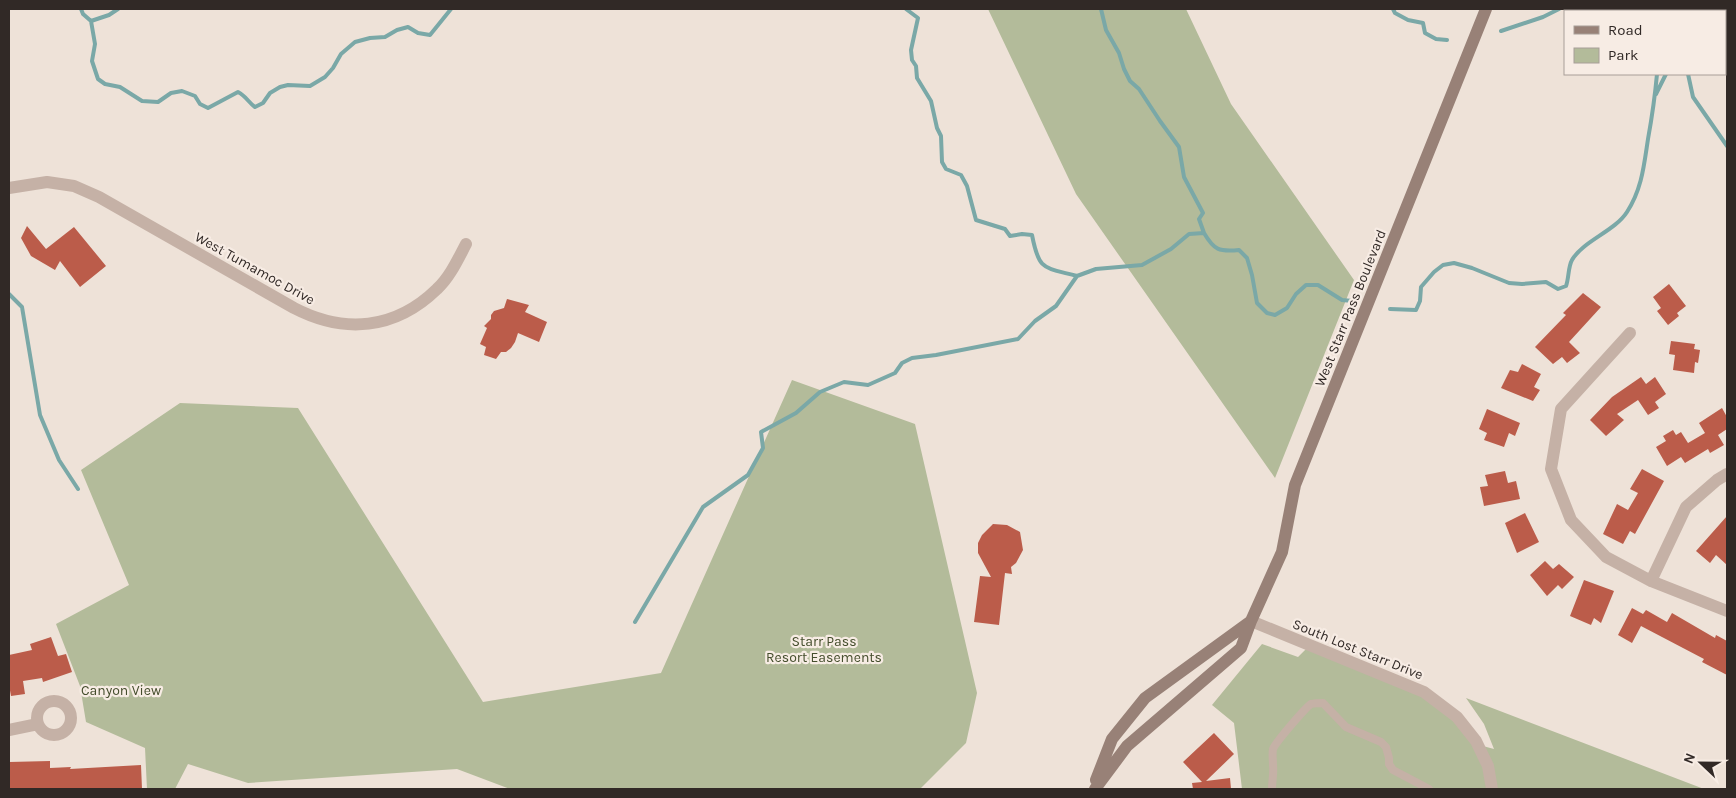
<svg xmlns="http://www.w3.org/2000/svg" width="1736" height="798" font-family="Karla,sans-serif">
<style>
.green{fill:#b3bb9a}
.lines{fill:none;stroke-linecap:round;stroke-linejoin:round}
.stream{stroke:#7aa8a7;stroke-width:4}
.building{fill:#bb5c4a}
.lane{stroke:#c5b1a6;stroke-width:8}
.street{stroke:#c5b1a6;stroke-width:12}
.secondary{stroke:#988177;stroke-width:12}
.labels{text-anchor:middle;stroke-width:4.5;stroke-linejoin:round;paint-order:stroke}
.street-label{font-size:14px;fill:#312926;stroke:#f7ece4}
.park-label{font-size:14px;fill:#444d2c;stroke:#f7ece4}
</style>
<rect width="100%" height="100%" fill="#eee2d8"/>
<path class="green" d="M988 9H1186L1231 104 1354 280 1275 478 1076 194Z
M792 380 915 424 977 693 966 743 920 789H510L457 769 248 783 188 764 175 789H147L145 748 86 722 80 686 56 624 129 585 81 470 180 403 298 408 483 702 661 673Z
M1262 644 1298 657 1309 646 1421 691 1479 745 1494 749 1484 724 1466 698 1704 789H1242L1234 723 1212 705Z"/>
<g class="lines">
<path class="stream" d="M81 9 83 14 91 21 95 44 92 61 98 79 105 84 120 87 142 101 158 102 171 93 182 91 195 96 200 104 208 108 238 92C246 96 248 102 255 107L263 103 270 93 280 87 288 85 310 86 325 77 333 68 341 54 355 42 370 38 385 37 397 30 408 27 418 33 430 35 451 9
M906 9 918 18 911 50 912 60 916 66 917 78 931 101 937 128 941 136 942 162 946 169 961 175 967 186 976 220 1005 229 1010 236 1022 234 1032 235C1039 271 1043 267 1077 276
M1101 9 1106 30 1119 53 1124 69 1130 81 1139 89 1160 121 1179 147 1184 177 1203 213 1199 219 1204 233
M1393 9 1395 13 1408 20 1423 23 1425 33 1436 39 1447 40
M1675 9 1679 11
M1683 11 1686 9
M91 21 109 15 118 9
M1501 31 1543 17 1559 9
M1688 74 1693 97 1727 146
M1656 94 1666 74
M9 294 22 307 40 415 59 460 78 489
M1390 309 1416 310 1420 301 1421 287 1434 272 1443 265 1454 263 1472 268 1509 283 1522 284 1546 282 1558 289 1566 286C1569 278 1568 267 1572 260 1583 241 1615 231 1627 212 1642 189 1644 165 1648 139 1652 117 1655 96 1657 74
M635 622 703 507 748 475 763 448 761 432 796 413 820 392 844 382 868 385 895 373 902 363 912 358 936 355 1018 339 1035 321 1056 306 1077 276 1096 269 1142 265 1171 249 1189 234 1204 233C1214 250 1219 252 1239 250L1247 258 1252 275 1257 303 1267 313 1275 315 1287 308 1296 294 1306 285H1318L1342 300 1353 301"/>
</g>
<path class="building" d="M27 226 46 249 74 227 106 266 80 287 60 261 55 270 31 256 21 238Z
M1669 284 1686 306 1677 313 1679 316 1668 325 1657 311 1661 308 1653 297Z
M1583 293 1601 307 1569 342 1580 353 1567 363 1562 357 1553 364 1535 347 1566 315 1563 313Z
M507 299 529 305 525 312 547 322 539 342 518 333 515 342 511 348 506 352H501L496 359 484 355 486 347 480 344 487 328 484 326 491 319V315L494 311 504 308Z
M1671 341 1695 344 1694 349 1700 350 1698 363 1695 362 1694 373 1673 370 1675 355 1669 354Z
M1522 364 1541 374 1534 387 1540 390 1533 401 1501 388 1510 370 1518 372Z
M1641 377 1646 384 1655 377 1666 394 1655 402 1659 408 1648 415 1638 400 1617 414 1624 420 1606 436 1590 420 1612 397Z
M1722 408 1727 417V429L1718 435 1724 445 1710 453 1708 449 1685 463 1681 457 1667 466 1656 447 1666 441 1663 436 1673 430 1676 435 1681 432 1688 443 1705 433 1699 423Z
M1487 409 1520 423 1515 436 1509 433 1504 447 1484 440 1487 433 1479 429Z
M1642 469 1664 481 1635 534 1630 531 1623 544 1603 534 1617 504 1628 510 1638 493 1630 489Z
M1505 471 1508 483 1516 481 1520 499 1484 506 1480 487 1488 486 1485 475Z
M1525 513 1539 542 1517 553 1505 523Z
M1727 516V565L1716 555 1710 563 1696 551Z
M993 524 1007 525 1020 532 1023 550 1016 563 1011 567 1012 574 1005 573 999 625 974 622 980 576 991 577 978 553V543L982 535Z
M1545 561 1553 569 1559 564 1574 577 1562 589 1558 585 1547 596 1530 575Z
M1584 580 1614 591 1601 623 1594 618 1591 625 1570 616Z
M1632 608 1643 614 1646 610 1667 622 1672 613 1715 638 1716 635 1727 641V675L1702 662 1704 659 1641 626 1632 643 1618 635Z
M51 637 58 656 66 654 72 672 43 682 42 678 23 681 25 694 11 696 9 685V655L32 650 30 644Z
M1214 733 1234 754 1206 781 1230 778 1231 789H1193L1192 783 1202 782 1183 762Z
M50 761V768L71 767 70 769 141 765 142 789H9V762Z"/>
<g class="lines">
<path class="lane" d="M1272 789C1272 781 1274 773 1273 765 1273 760 1272 754 1273 749 1275 743 1306 707 1311 704 1315 703 1320 703 1323 703L1346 727 1381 742 1386 747 1389 758V764L1393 770 1429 789"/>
<path class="street" d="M9 188 47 182 74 186 99 197 294 308C344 334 395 330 437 289 450 277 458 259 466 244
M1630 333 1561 409 1551 469 1571 520 1606 557 1651 581 1727 611
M1651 581 1686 507 1717 480 1727 474
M1251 621 1424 692 1457 717 1476 741 1488 766 1492 789
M37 718a17 17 0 1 1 34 0a17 17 0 1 1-34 0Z
M9 730 38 724"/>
<path class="secondary" d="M1096 780 1112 739 1145 698 1251 621
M1095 789 1127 746 1241 648 1251 621 1282 552 1295 485 1486 9"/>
</g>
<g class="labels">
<g class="street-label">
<text transform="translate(255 268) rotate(29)" y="5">West Tumamoc Drive</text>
<text transform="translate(1350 308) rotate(-68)" y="5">West Starr Pass Boulevard</text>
<text transform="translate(1358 649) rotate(22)" y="5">South Lost Starr Drive</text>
</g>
<g class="park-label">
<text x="824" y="646">Starr Pass<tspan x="824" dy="16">Resort Easements</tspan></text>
<text x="121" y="695">Canyon View</text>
</g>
</g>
<rect width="1736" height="798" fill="none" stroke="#312926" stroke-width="20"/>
<rect x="1564" y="10" width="162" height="65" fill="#f7ece4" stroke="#a89e98"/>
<rect x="1574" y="26" width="25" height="8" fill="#988177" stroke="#a89e98"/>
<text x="1608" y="35" font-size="15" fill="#312926">Road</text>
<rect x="1574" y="48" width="25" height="15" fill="#b3bb9a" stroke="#a89e98"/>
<text x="1608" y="60" font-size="15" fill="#312926">Park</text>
<g transform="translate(1701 763) rotate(292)" stroke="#f7ece4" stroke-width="4" paint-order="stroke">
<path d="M0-4L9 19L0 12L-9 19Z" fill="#312926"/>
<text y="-8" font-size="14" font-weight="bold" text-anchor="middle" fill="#312926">N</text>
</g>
</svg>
